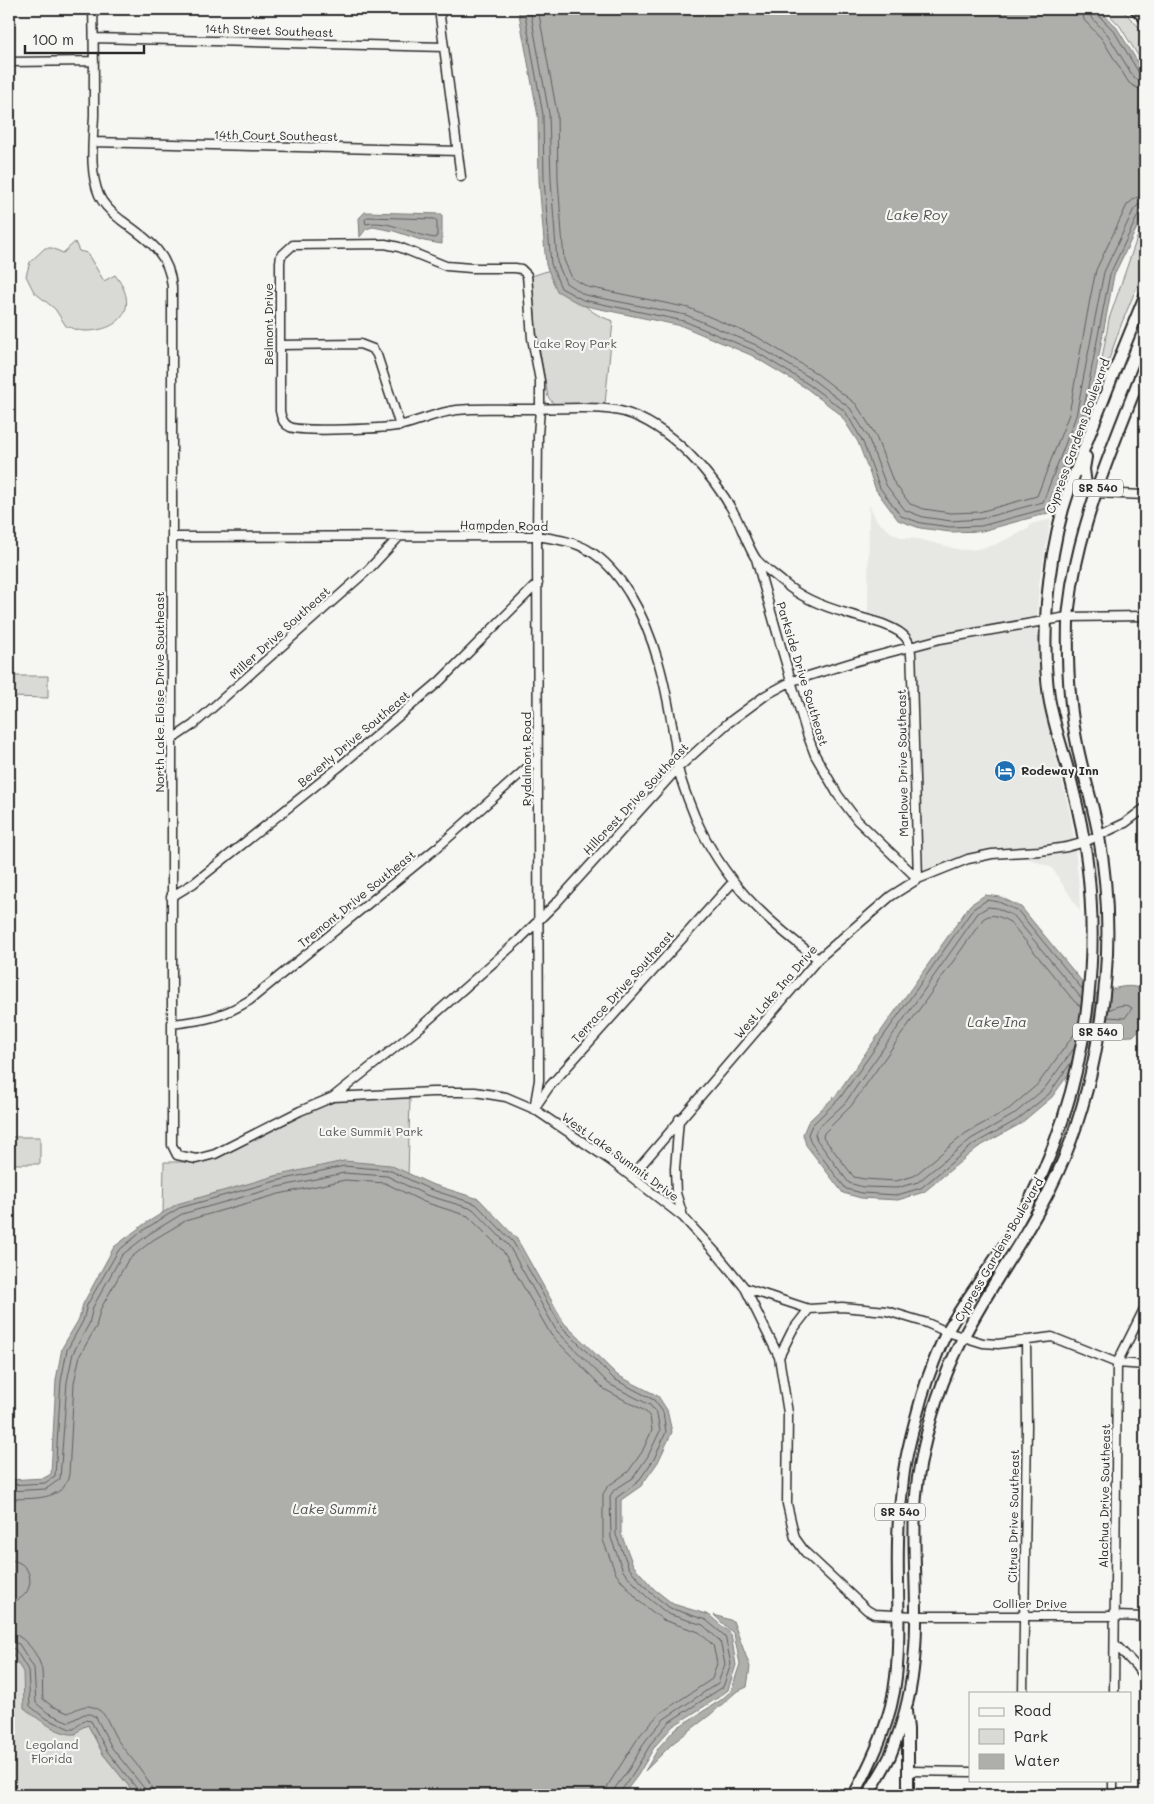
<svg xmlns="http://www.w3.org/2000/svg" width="1154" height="1804" font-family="Mali,sans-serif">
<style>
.built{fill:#e7e7e3}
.green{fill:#d9d9d5;stroke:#828280}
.water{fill:#aeaeab;stroke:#7a7a78}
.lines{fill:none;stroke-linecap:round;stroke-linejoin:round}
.shore{stroke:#5f5f5e;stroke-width:1}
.minor-casing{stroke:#2b2b2b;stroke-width:11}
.major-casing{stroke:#2b2b2b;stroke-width:14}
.minor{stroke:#f6f6f2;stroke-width:8}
.major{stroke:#f6f6f2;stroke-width:10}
.labels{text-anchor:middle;stroke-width:4.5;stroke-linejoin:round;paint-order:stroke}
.shield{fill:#f6f6f2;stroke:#686867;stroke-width:1}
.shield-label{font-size:11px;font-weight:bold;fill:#2b2b2b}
.street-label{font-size:12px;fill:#2b2b2b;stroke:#f6f6f2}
.park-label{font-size:12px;fill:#565656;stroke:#f6f6f2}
.poi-label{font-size:12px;font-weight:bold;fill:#2b2b2b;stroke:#f6f6f2;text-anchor:start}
.water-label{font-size:14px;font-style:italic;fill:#525251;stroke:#f6f6f2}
</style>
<rect width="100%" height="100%" fill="#f6f6f2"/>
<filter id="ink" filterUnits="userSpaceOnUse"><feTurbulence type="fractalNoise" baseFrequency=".02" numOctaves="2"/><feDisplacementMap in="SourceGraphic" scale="10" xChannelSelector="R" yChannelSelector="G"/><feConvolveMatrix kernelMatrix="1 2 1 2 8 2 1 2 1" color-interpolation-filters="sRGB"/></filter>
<g filter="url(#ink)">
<path class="built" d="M869 505 877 521 892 533 903 538 918 539 961 550 978 549 994 545 1028 529 1031 524 1051 519 1039 584 1037 618 939 635 913 641 909 635 899 628 868 616Z
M1037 626 1040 691 1071 818 1074 841 1039 847 979 852 960 858 922 873 917 676 915 650 941 643Z
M1075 849 1079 887 1080 911 1052 868 1030 859 1021 857Z"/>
<path class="green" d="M1104 9H1121L1145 33V67L1120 26Z
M1145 220V267L1121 325 1095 399 1109 319 1137 238Z
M75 242 79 251 87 253 104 281 115 275C140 306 122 331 85 331 79 331 72 328 66 326L55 309 34 292 26 276 30 262 45 248H52L63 253Z
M559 267C575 294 581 311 613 321L605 404H554L548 397 536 329 532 276Z
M9 676H48V698L9 697Z
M410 1096 408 1177 163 1214 164 1162H196L215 1157 266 1133 318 1106 338 1100Z
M9 1137H40V1164H9Z
M9 1493 88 1725 103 1754 136 1795H9Z"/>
<path class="water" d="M518 9H1099L1117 28 1145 74V211L1114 275 1087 419 1073 453 1052 512 982 531 950 532 920 528 898 520 876 490 858 442 840 414 806 388 751 355 682 326 581 305 557 291 546 265 539 181 538 116Z
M365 212 442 214V244L424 241 394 231 373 227 366 229 360 237 359 218Z
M985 895 1000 897 1021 907 1089 990 1098 994C1108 990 1140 978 1145 996 1146 999 1145 1005 1145 1008 1145 1021 1143 1027 1133 1036L1112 1037 1097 1035 1052 1097 1020 1124 977 1148 924 1192 898 1200 861 1198 843 1193 806 1145 803 1134 808 1122 836 1095 970 905Z
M344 1161 390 1165 431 1184 479 1199 517 1239 564 1323 617 1375 658 1396 667 1410 672 1432 658 1462 641 1486 621 1500V1534L633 1565 654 1589 673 1604 709 1615 731 1634 736 1665 728 1690 719 1697 673 1726 655 1746 638 1775 623 1795H136L103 1754 88 1725 81 1728 76 1734C59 1736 37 1718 24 1708L23 1672 9 1649V1585L11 1582V1578H9V1480L44 1478 51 1474 56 1380 62 1348 79 1319 83 1304 114 1247 143 1225 177 1204 275 1176Z
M714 1615 733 1621 750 1667 747 1687 736 1692 710 1715 673 1743 645 1771 659 1747 675 1729 721 1700 731 1691 740 1664 734 1634Z"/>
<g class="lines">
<path class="shore" d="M524 9 543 115 544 180 551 264 561 288 583 300 684 321 753 350 808 384 845 411 862 440 880 488 901 516 921 523 950 527 981 526 1048 508 1068 452 1082 418 1110 274 1139 213 1145 210
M530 9 549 114 551 180 557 262 566 283 585 295 686 315 756 345 812 379 850 408 868 437 886 485 905 510 923 517 951 521 980 519 1043 502 1076 416 1104 272 1134 209 1138 205 1145 204
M538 9 557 113 558 180 564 260 572 278 588 287 689 308 759 338 816 373 856 404 875 434 893 481 910 504 924 509 951 513 979 512 1037 496 1069 414 1090 299 1096 270 1127 205 1135 198 1145 196
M1082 9 1084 20 1102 39 1129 83 1137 88 1145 90
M1089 9 1091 17 1108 35 1134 78 1139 81 1145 82
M1095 9 1097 14 1114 31 1139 73 1145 76
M368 217 435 219 437 221V236L435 238C412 235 389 219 366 224L365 220Z
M1107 1017 1125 1018 1132 1008C1125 1002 1116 1007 1108 1010
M1078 1029 1038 1084 1009 1109 966 1133 914 1176 896 1181 864 1179 854 1177 823 1137 824 1133 851 1106 983 919C992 912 1000 917 1010 922L1074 1001 1081 1007
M1075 1047 1044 1089 1013 1115 971 1139 918 1182 897 1188 863 1187 849 1183 817 1140 815 1134 817 1129 845 1103 978 913 988 907 997 908 1014 916 1082 999
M1072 1061 1049 1094 1017 1120 974 1144 921 1188 897 1195 862 1193 846 1189 811 1143 808 1134 812 1125 840 1098 973 909 987 900 999 902 1018 911 1083 990
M9 1485 45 1483 55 1476 61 1381 67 1350 83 1321 87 1305 118 1251 145 1229 179 1208 276 1181 344 1166 389 1170 429 1189 476 1204 513 1242 561 1326 614 1379 654 1400 663 1412 666 1432 654 1459 638 1482 616 1498V1535L629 1568 650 1592 670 1608 706 1620 725 1636 731 1664 723 1687 669 1722 652 1742 634 1772 621 1791 620 1795
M9 1491 46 1489 60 1479 67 1382 73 1353 89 1324 93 1307 122 1255 149 1234 182 1214 278 1187 344 1173 387 1176 426 1195 473 1209 509 1246 556 1330 609 1384 650 1405 657 1414 660 1431 648 1456 633 1478 614 1490 610 1496 611 1538 623 1571 647 1597 668 1614 703 1625 720 1641 725 1664 718 1683 664 1719 646 1740 629 1769 615 1788 613 1795
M9 1499C30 1498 65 1502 69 1474L74 1383 80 1355 96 1327 100 1310 128 1260 153 1240 185 1221 279 1194 345 1180 385 1183 424 1202 468 1216 503 1251 551 1335 604 1389 645 1411 650 1417 652 1430 642 1452 628 1472 608 1486 603 1494V1540L616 1574 640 1602 663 1620 699 1632 713 1645 717 1663 712 1679 659 1714 640 1735 608 1785 606 1795
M9 1560C37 1561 37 1600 9 1602
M9 1633C24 1634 40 1656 42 1671 43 1680 42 1690 43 1699L52 1706 68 1713C78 1709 86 1702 97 1709 106 1713 109 1725 114 1734 123 1752 153 1778 153 1795
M9 1641 19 1644 34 1668 36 1703 48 1713 69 1722 84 1714H90L96 1717 112 1748 144 1788 146 1795
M9 1647 15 1649 28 1670 30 1706 45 1718 70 1729H74L84 1720 91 1721 107 1751 138 1790 139 1795"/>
<g class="minor-casing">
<path id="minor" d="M93 9C94 44 94 80 94 115 93 141 89 171 99 195 103 205 112 213 121 220 147 239 169 252 172 287V1145L177 1155 196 1159 215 1154 300 1111 333 1097 432 1092H475L506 1097 534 1109 611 1161 683 1217 717 1254 745 1288 779 1357 788 1413 787 1504 795 1538 805 1552 867 1610 874 1614 915 1616H1115L1145 1617
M439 9 461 177
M94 38 444 47
M9 62 94 61
M93 142 458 151
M280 345 360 344 373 349 377 355 400 426
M1096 493 1145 495
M172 537 537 536C555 539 573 541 588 550 606 560 618 576 629 593 656 637 666 687 674 737 676 747 676 757 678 767 681 784 689 801 695 817 724 882 762 917 818 959
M756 559 782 650 806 731 815 755 838 795 857 820 918 879
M171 740 193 725 369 569 399 537
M171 897 194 883 339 767 440 681 538 583
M172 1024C205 1020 221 1018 250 1000L439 846 538 758
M333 1097 417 1030 519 940 557 902 678 768 728 723 766 695 792 681 857 661 940 639 1067 617 1145 616
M536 1106 549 1087 733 882
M534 1109 539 1080 537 536 538 435 540 409V381L532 338 527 275 521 269 515 268H471L446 266 399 247 385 244 293 245 281 256 280 262V411C281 418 283 424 290 427 300 432 388 429 402 425 420 421 438 412 457 410 477 408 496 409 516 409 537 409 559 408 581 408 595 408 610 408 624 412 669 425 713 474 735 515 741 526 750 552 757 560 764 568 775 575 784 583 800 597 825 607 846 613 862 619 895 624 906 638 913 647 911 665 912 676L918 879
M679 1119 675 1169 676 1193 683 1216
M632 1176 818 959 891 896 918 879 968 859 992 854 1040 851 1067 847 1085 842 1125 823 1145 808
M745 1288 809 1309 842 1307 887 1311 927 1323 947 1332 983 1343 998 1344 1052 1337 1117 1363 1145 1365
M779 1357 792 1331 809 1309
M1115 1644 1136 1666 1145 1679
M1023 1693 1027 1426 1026 1340
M1114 1693 1117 1363 1145 1307
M908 1771 970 1772
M1113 1795V1780"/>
</g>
<g class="major-casing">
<path id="major" d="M1136 9 1145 18
M1086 457 1084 469 1086 485 1096 493
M906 1711 908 1729V1795
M854 1795C873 1759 892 1719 896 1677 902 1625 895 1572 899 1519 901 1501 902 1482 905 1465 909 1442 916 1418 922 1396 928 1376 939 1347 948 1330 968 1295 993 1265 1013 1231 1054 1161 1080 1080 1088 1000 1096 928 1091 858 1073 789 1066 758 1054 728 1049 697 1041 639 1047 566 1063 509 1074 472 1089 435 1104 398 1117 364 1131 330 1145 296
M868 1795C875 1782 884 1769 890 1756 901 1729 910 1698 913 1669 922 1602 907 1533 920 1466 928 1422 942 1378 963 1338 989 1287 1024 1241 1050 1189 1071 1147 1086 1100 1095 1054 1109 983 1112 908 1099 837 1094 807 1084 778 1078 749 1069 707 1067 664 1068 622 1068 609 1071 597 1072 585 1085 508 1117 436 1145 364"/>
</g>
<use href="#minor" class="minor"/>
<use href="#major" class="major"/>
</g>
</g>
<defs>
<g id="hotel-disc" transform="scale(1.125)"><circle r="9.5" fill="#1f6fb2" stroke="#f6f6f2"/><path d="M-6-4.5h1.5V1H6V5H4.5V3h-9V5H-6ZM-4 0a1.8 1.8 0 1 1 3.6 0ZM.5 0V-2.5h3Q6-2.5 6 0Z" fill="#fff"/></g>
</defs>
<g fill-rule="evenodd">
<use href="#hotel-disc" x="1005" y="771"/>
</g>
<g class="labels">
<g class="shield">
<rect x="1073" y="479.5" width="50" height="17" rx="4"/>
<rect x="1073" y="1023.5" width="50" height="17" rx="4"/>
<rect x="875" y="1503.5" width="50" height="17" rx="4"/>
</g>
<g class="shield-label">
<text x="1098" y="492">SR 540</text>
<text x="1098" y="1036">SR 540</text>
<text x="900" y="1516">SR 540</text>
</g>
<g class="street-label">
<text transform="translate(269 31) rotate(2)" y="4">14th Street Southeast</text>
<text transform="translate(276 136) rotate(1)" y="4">14th Court Southeast</text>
<text transform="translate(269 324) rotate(-90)" y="4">Belmont Drive</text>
<text transform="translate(1078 436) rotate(-70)" y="4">Cypress Gardens Boulevard</text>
<text transform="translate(504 526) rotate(1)" y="4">Hampden Road</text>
<text transform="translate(280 633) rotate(-42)" y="4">Miller Drive Southeast</text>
<text transform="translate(802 674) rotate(73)" y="4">Parkside Drive Southeast</text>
<text transform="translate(160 692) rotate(-90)" y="4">North Lake Eloise Drive Southeast</text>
<text transform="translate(354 739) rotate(-40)" y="4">Beverly Drive Southeast</text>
<text transform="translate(527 759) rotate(-90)" y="4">Rydalmont Road</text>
<text transform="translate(903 763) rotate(-91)" y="4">Marlowe Drive Southeast</text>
<text transform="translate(636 799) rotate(-47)" y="4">Hillcrest Drive Southeast</text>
<text transform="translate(357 899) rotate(-39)" y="4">Tremont Drive Southeast</text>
<text transform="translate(623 987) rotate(-48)" y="4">Terrace Drive Southeast</text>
<text transform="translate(776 992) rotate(-49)" y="4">West Lake Ina Drive</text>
<text transform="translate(620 1157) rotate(36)" y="4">West Lake Summit Drive</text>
<text transform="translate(999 1250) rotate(-60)" y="4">Cypress Gardens Boulevard</text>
<text transform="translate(1105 1496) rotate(-89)" y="4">Alachua Drive Southeast</text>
<text transform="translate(1014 1516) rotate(-89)" y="4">Citrus Drive Southeast</text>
<text x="1030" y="1608">Collier Drive</text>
</g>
<g class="park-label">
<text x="575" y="348">Lake Roy Park</text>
<text x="371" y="1136">Lake Summit Park</text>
<text x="52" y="1749">Legoland<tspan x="52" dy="14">Florida</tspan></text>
</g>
<g class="poi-label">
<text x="1021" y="775">Rodeway Inn</text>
</g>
<g class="water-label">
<text x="917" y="220">Lake Roy</text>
<text x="997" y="1027">Lake Ina</text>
<text x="335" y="1514">Lake Summit</text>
</g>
</g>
<rect width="1154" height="1804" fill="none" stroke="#f6f6f2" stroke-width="30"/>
<rect x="15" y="15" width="1124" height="1774" fill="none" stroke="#2b2b2b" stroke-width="2" filter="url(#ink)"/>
<rect x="969" y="1692" width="162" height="90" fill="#f6f6f2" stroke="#a5a5a2"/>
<rect x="979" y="1708" width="25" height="8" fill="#f6f6f2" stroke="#a5a5a2"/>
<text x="1014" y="1716" font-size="15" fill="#2b2b2b">Road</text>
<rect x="979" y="1729" width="25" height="15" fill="#d9d9d5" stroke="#a5a5a2"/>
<text x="1014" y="1742" font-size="15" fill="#2b2b2b">Park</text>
<rect x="979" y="1754" width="25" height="15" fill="#aeaeab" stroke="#a5a5a2"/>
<text x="1014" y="1766" font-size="15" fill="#2b2b2b">Water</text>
<path d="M25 45v8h119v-8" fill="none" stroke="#2b2b2b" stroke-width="2.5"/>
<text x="32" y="45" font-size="15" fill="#2b2b2b" stroke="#f6f6f2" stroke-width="4" paint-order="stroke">100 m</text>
</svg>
